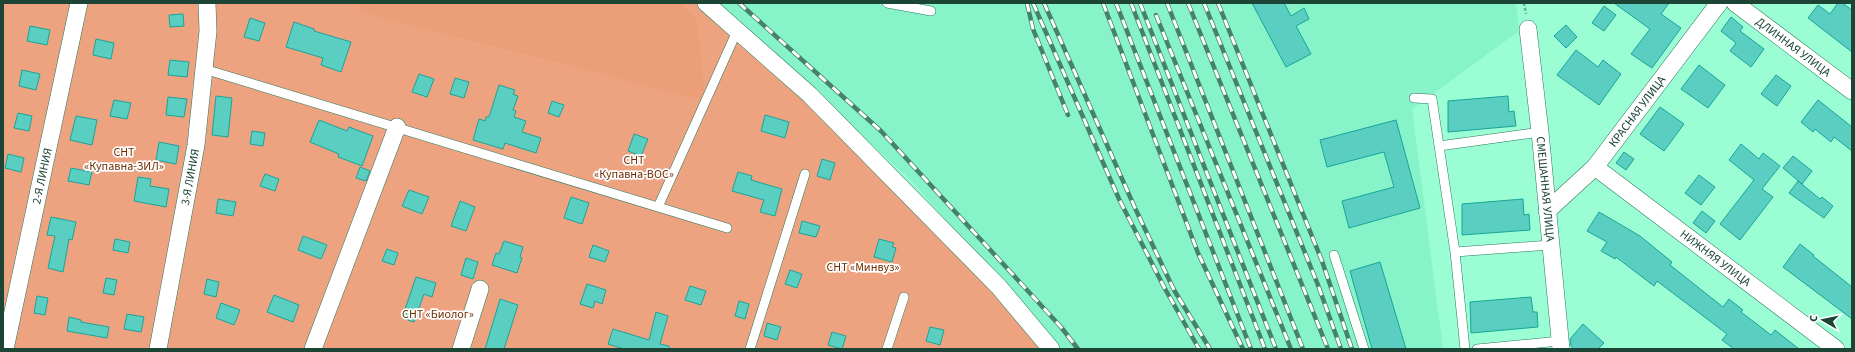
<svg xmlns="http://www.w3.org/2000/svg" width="1855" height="352" font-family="'Source Sans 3',sans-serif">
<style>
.built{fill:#86f3c8}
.green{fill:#eda380}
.forest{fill:#ec9e79}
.building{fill:#5bcec2;stroke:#19a498}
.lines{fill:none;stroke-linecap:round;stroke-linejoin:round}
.lane-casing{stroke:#2b785c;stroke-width:10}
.street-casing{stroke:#2b785c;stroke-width:18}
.path{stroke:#69b596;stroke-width:2.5;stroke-dasharray:3 2;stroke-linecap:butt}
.lane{stroke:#fff;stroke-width:9}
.street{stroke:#fff;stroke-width:17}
.rail-casing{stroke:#46826b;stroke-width:4.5}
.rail{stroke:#fff;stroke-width:3;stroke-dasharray:9;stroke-linecap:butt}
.labels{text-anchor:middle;stroke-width:3.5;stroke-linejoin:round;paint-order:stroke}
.street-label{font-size:12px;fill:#1c4536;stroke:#fff}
.park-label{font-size:12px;fill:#722e02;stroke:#fff}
</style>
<rect width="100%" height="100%" fill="#9afdd4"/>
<path class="built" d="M713 3H1516L1519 31 1412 109 1443 349H1059L909 178Z"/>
<path class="green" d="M3 3H706L810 95 1051 349H3Z"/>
<path class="forest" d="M359 3H680L696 18 706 101 361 12Z"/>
<path class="building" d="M1252 3H1284L1291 16 1304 8 1309 19 1296 26 1311 54 1286 67Z
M1614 3H1669L1661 14 1681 28 1652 68 1631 54 1650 29Z
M1838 3H1842L1852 10V52L1808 18 1818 5 1830 14Z
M1604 6 1616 15 1604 31 1592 23Z
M183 14 184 26 170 27 169 15Z
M1731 17 1743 27 1740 31 1764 49 1751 67 1730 51 1736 43 1721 31Z
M250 18 265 23 259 41 244 37Z
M294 22 314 29V31L351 42 341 72 321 65 323 58 286 47Z
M1566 25 1577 37 1566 48 1554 36Z
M30 26 50 30 47 45 27 41Z
M96 39 114 43 111 59 93 55Z
M1576 50 1598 67 1603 60 1621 74 1599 105 1557 75Z
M170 60 189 62 187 77 168 75Z
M1699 65 1725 85 1708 108 1681 89Z
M22 70 40 74 36 90 19 86Z
M419 74 434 79 427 97 412 92Z
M1776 75 1791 86 1777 106 1761 94Z
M455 78 469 82 464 98 450 94Z
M499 85 515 90 513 94 518 96 513 110 516 111 514 117 526 121 522 132 541 138 536 153 505 143 503 149 473 140 479 119 485 121 486 117H489Z
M216 96 232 98 228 137 212 135Z
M1508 96 1509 112 1514 111 1516 126 1448 132V101Z
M168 97 187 99 184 117 166 115Z
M114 100 131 103 127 119 110 116Z
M1818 100 1852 127V151L1834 137 1831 142 1815 129 1813 132 1801 122Z
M552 101 564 105 559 117 548 113Z
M1660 107 1684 124 1664 151 1640 134Z
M18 113 32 116 29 131 14 128Z
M765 115 789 122 785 138 761 131Z
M76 116 97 120 92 145 70 140Z
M319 120 347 131 349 127 373 136 362 166 338 157 339 154 310 142Z
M1396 120 1420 208 1349 228 1342 201 1394 187 1384 152 1327 167 1320 140Z
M252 131 265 133 263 146 250 144Z
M634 134 648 139 641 156 628 151Z
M159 142 179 146 176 164 156 160Z
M1741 144 1759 159 1763 153 1780 166 1762 189 1773 197 1740 240 1720 224 1754 180 1729 160Z
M1624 152 1634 159 1626 170 1616 163Z
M8 154 24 158 21 172 5 168Z
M1793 156 1812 171 1802 184 1783 168Z
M822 159 835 163 830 180 817 176Z
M360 167 370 171 366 181 356 178Z
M71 168 92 172 89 185 68 181Z
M738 172 752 176 751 180 782 189 775 216 760 212 764 200 732 191Z
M265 174 279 179 275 191 260 186Z
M1699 175 1715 187 1701 205 1685 193Z
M138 177 151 179 150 186 169 189 166 207 134 201Z
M1798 181 1820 199 1822 197 1833 206 1824 218 1789 193Z
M409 190 429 197 422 214 402 206Z
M571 197 589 203 582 224 564 218Z
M218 199 236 202 233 216 216 213Z
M1523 199 1524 215 1529 214 1530 230 1462 235V204Z
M460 201 475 207 466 231 451 226Z
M1702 211 1715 221 1706 233 1693 223Z
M1599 212 1640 236 1672 262 1670 265 1723 307 1729 299 1743 310 1741 312 1771 335 1775 330 1799 349H1734L1722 340 1727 334 1657 281 1654 286 1616 257 1615 259 1601 251 1607 242 1587 231Z
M51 217 76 222 72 240 69 239 63 272 48 268 55 236 47 235Z
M802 221 820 226 816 237 799 233Z
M303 236 327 245 321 259 298 250Z
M115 239 130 242 128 253 113 250Z
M879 239 894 243 892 247 896 248 892 262 874 257Z
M504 241 523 247 520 257 522 258 517 273 492 265 496 253 499 254Z
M1800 244 1814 255 1813 256 1852 287V319L1783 267Z
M593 245 609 251 605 262 589 257Z
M387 249 398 253 394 265 382 261Z
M466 258 478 262 473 279 461 275Z
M1380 262 1406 349H1372L1350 271Z
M790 270 802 274 797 288 785 284Z
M416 277 436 283 432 297 424 294 414 322 402 318Z
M106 278 117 280 114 295 103 293Z
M207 279 219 282 216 297 204 294Z
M587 284 606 290 602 304 595 301 593 308 580 304Z
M690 286 706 291 701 305 685 300Z
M274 295 299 305 293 322 267 312Z
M37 296 48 298 45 315 34 313Z
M1531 297 1533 312H1537L1538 327 1471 333 1470 302Z
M500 299 518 305 504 349H485Z
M739 301 749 304 745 319 735 316Z
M221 303 240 310 234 325 216 318Z
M656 312 668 316 660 344 669 346V349H624L608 344 613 329 649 340Z
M127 314 144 317 141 332 124 329Z
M69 317 81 320V322L109 327 107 338 67 331Z
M767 323 781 327 777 340 764 336Z
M1583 324 1604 343 1598 349H1574L1571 346 1570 339Z
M930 327 944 330 940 345 926 341Z
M832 332 846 336 842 349 828 345Z"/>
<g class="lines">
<g class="lane-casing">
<path id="lane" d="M887 3 931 11
M204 69 727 228
M1414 98 1432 99 1455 252 1465 349
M1439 146 1540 132
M658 207 737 31
M1455 252 1550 245
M1334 255 1364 349
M750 349 805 174
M887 349 904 297
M1477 349 1560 341"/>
</g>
<g class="street-casing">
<g id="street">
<path d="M706 3 810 95 999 287 1051 349"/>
<path id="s1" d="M1735 3 1852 91"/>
<path id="s2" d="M1528 29 1540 132 1561 349"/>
<path id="s3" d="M1595 167 1836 349"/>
<path id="s4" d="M1547 211 1595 167 1719 3"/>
<path id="s5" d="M5 349 79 3"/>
<path id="s6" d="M158 349 196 145 208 31 207 3"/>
<path d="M313 349 397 127"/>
<path d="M461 349 480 289"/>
</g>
</g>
<path class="path" d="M1524 3 1526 14"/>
<use href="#lane" class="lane"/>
<use href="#street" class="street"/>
<g class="rail-casing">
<path id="rail" d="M739 3 881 131 1061 327 1078 349
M1027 3 1033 29 1068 115
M1033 3 1119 199 1164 287 1199 349
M1044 3 1135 208 1174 290 1210 349
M1103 3 1198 253 1243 349
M1116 3 1251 349
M1131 3 1265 349
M1140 3 1276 349
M1167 3 1303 349
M1188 3 1328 349
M1204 3 1318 285 1341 349
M1218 3 1322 261 1352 349
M1156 15 1291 349"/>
</g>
<use href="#rail" class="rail"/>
</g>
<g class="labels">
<g class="street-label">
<text dy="4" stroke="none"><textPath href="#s1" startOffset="73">ДЛИННАЯ УЛИЦА</textPath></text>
<text dy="4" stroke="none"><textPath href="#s4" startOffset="135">КРАСНАЯ УЛИЦА</textPath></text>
<text dy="4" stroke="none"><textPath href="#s5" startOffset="177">2-Я ЛИНИЯ</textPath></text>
<text dy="4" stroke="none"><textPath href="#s6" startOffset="175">3-Я ЛИНИЯ</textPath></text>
<text dy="4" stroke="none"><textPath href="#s2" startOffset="161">СМЕШАННАЯ УЛИЦА</textPath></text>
<text dy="4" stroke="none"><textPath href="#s3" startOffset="151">НИЖНЯЯ УЛИЦА</textPath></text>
</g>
<g class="park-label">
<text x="124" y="156">СНТ<tspan x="124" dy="14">«Купавна-ЗИЛ»</tspan></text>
<text x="634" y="164">СНТ<tspan x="634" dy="14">«Купавна-ВОС»</tspan></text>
<text x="863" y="271">СНТ «Минвуз»</text>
<text x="438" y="318">СНТ «Биолог»</text>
</g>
</g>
<rect width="1855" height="352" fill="none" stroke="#1c4536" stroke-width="8"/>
<g transform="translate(1823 320) rotate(279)" stroke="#ffffff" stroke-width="3" paint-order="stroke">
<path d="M0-3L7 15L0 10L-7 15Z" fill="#1c4536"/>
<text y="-6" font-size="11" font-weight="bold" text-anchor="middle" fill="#1c4536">С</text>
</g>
</svg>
